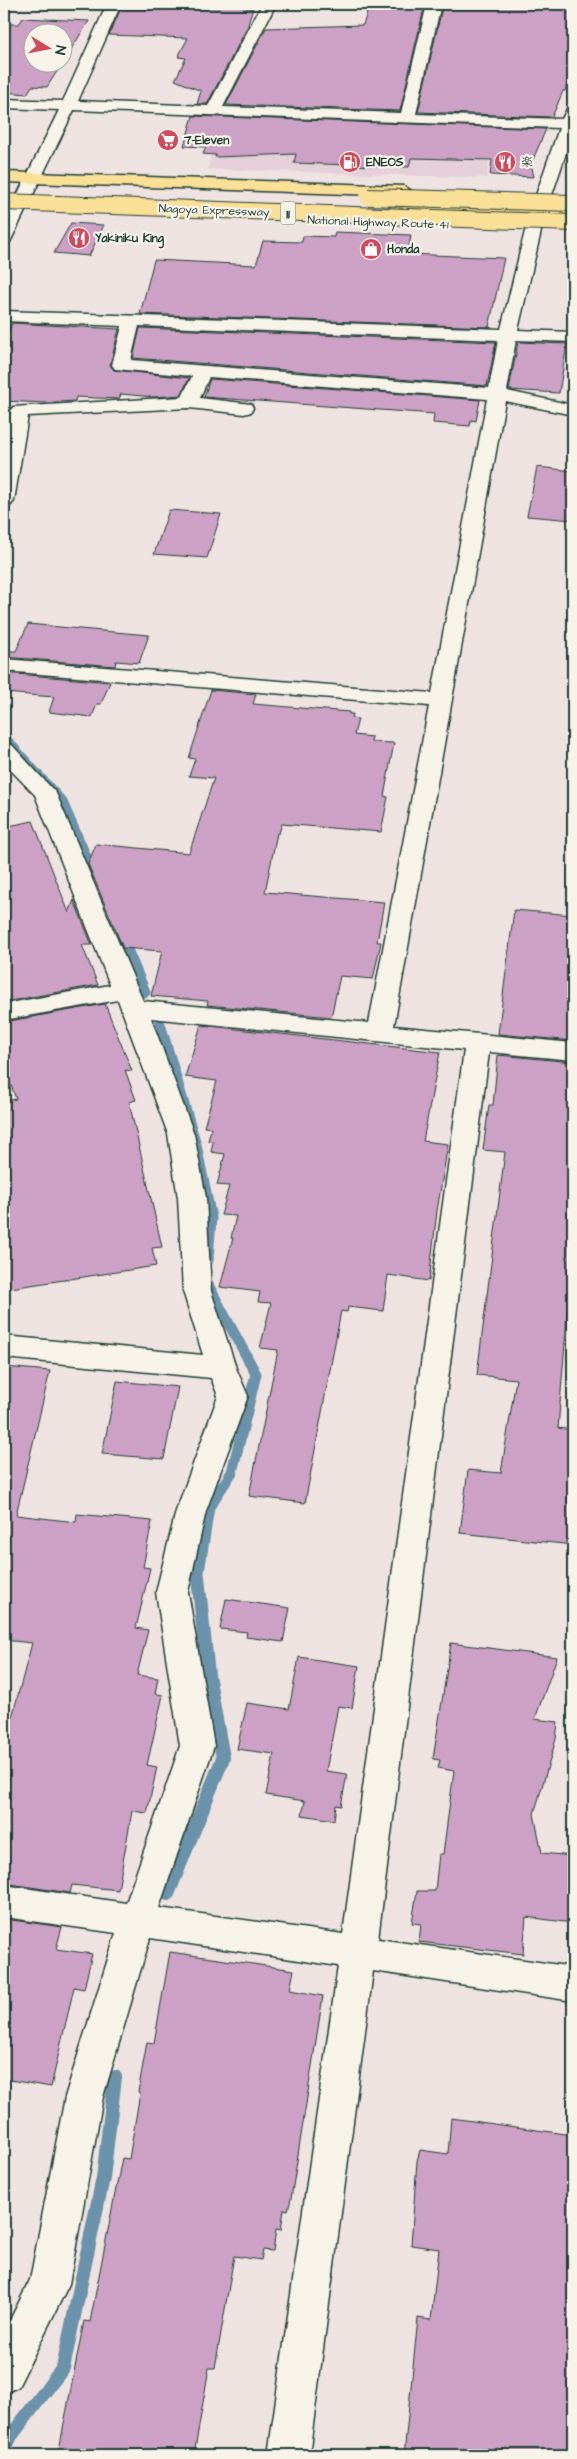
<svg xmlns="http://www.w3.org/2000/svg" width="577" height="2459" font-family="'Architects Daughter','Klee One',sans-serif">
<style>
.built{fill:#e5cfd9}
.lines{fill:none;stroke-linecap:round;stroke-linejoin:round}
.stream-far2{stroke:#6b92aa;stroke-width:9}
.stream-far1{stroke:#6b92aa;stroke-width:11}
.stream{stroke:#6b92aa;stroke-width:14}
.building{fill:#cda1c5;stroke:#1f3d34;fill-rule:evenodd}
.minor-casing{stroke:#1f3d34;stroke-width:3}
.highway-casing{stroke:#1f3d34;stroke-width:3}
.minor{fill:#f7f3e8;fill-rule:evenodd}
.highway{fill:#fadf96;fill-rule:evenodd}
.highway-bridge-casing{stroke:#1f3d34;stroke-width:18;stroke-linecap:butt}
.highway-bridge{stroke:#fadf96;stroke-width:16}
.labels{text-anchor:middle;stroke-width:4.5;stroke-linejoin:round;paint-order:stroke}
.far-poi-label{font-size:12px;font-weight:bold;fill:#1f3d34;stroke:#f7f3e8;text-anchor:start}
.far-street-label{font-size:12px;fill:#1f3d34;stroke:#f7f3e8}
.shield{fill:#f7f3e8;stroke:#60746a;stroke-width:1}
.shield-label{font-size:14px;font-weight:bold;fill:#1f3d34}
</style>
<rect width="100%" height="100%" fill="#efe3e1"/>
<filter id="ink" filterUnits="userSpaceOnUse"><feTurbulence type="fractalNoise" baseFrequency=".02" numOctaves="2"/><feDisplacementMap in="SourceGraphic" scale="10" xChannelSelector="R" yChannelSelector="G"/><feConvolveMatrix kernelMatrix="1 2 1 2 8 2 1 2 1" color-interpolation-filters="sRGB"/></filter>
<g filter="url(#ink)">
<path class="built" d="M214 145 489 154 487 178 208 169Z"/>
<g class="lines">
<path class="stream-far2" d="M4 736 63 802 95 875"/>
<path class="stream-far1" d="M121 936 145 992
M160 1024 196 1145 211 1218 208 1260
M198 1579 209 1507 232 1472 256 1374 206 1281V1276"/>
<path class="stream" d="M168 1894 223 1758 208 1675 198 1577
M4 2451 11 2436 63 2368 103 2178 115 2077"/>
</g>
<path class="building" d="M123 4H248L246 8H253L247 28 207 104H197L201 91 175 80 186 58 178 57 188 38 109 35Z
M374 4H425L400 111 226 105 266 28 363 25 369 7H374Z
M443 4H573V58L565 91H563L552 117 418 112Z
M23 18 89 21 47 87 32 86 27 94 4 92V24H19ZM32 32H62V62H32Z
M193 116 546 129 531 164 534 177 490 175 492 160 411 158 409 167 294 163 296 154 215 157 216 155 203 154 206 147 184 146Z
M71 223 104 225 89 256 54 253Z
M335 232 411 235 408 254 504 258 489 327 140 314 154 260 256 265 263 241 302 242 303 236 334 237Z
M12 323 119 329 110 365 114 370 189 378 181 395 154 397 121 394 119 399 76 397 75 401 44 403 4 401V341Z
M140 328 496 342 487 386 133 358Z
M518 342 567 344 559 393 509 390Z
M210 379 480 400 476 421 471 420 470 426 433 423 434 414 204 397Z
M537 467 573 471V520L527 516Z
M169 510 221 514 207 558 154 554Z
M28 624 91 630 149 635 139 663 116 661 115 666 4 657V651H16Z
M4 673 110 682 101 704H97L92 717 49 712 54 697 4 693Z
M211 690 256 694 253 704 349 712V714H353L352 718 358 719 354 735 372 737 371 742 394 743 384 796 388 797 381 832 282 824 279 833H277L265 892 384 902 377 942H381L373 979 340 976 331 1017 207 1005 208 1001 151 996 162 951 123 948 88 864 96 844 189 853 214 778 189 776 195 759 189 758Z
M33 821 69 913 74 900 92 945H82L98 985 4 1002V827Z
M514 910 573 915V1041L498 1034Z
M105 1004 132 1071 125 1070 136 1100 129 1102 162 1247 152 1248 156 1266 4 1289V1101L16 1099 4 1066V1022Z
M201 1025 440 1052 423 1141 448 1144 437 1211 429 1281 388 1275 383 1311 348 1307 347 1312 341 1311 305 1503 249 1496 278 1350 260 1348 271 1303 258 1302 260 1292 220 1287 233 1238H231L236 1216 221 1215 229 1186 217 1185 225 1154 211 1152 213 1142 208 1141 211 1128 204 1127 217 1081 185 1077Z
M498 1055 573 1062V1245L558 1428 573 1430V1459L568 1500 573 1501V1545L460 1533 468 1470 501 1473 516 1379 477 1375 505 1152 483 1150 489 1105H493Z
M4 1367 50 1371 16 1515 76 1522 77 1514 152 1521 143 1567 150 1568 136 1628 148 1630 137 1675 158 1678 155 1694 163 1695 147 1765 157 1767 147 1813 132 1811 118 1890 72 1885 70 1893 4 1883V1747L32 1643 4 1640Z
M117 1381 178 1387 164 1459 102 1454Z
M226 1599 290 1608 283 1642 246 1637 247 1632 220 1629Z
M451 1643 557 1657 535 1719 558 1722 556 1739 534 1814 542 1853 573 1856V1923L526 1917 523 1954 419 1942 421 1924 412 1923 417 1891H435L439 1854H443L454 1771 438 1768 440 1760 433 1759Z
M299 1657 359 1666 352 1708 338 1706 326 1771 347 1774 341 1806 336 1805 334 1820 302 1815 305 1801 266 1795 274 1754 237 1749 247 1703 289 1709Z
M4 1919 62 1927 56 1949 92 1954 84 1989 74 1987 51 2087 4 2079Z
M170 1952 294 1970 290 1990 323 1996 291 2199 288 2210 284 2209 281 2230 276 2229 273 2251 263 2250 261 2260 234 2256 215 2368H209L194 2455H58L84 2321 90 2322 122 2158 129 2159 140 2093 138 2092 147 2042 154 2043Z
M451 2118 573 2135V2455H404L418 2318 431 2320 439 2249 411 2245 417 2161 420 2150 448 2154Z"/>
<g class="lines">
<g class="minor-casing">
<path id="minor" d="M107 4H121L78 101 208 106 262 4H276L223 107 401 113 427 4H441L416 114 562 119 568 107 573 106V132L552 195 544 200 536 195 559 128 74 110 12 238 10 242 4 243V222L59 110 4 108V99L63 101Z
M534 222 540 224 542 227 518 330 573 332V342L516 340 507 391 573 405V415L505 401 394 1026 573 1043V1060L489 1052 378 1939 573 1967V2001L373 1971 309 2455H268L338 1966 150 1938 103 2097 69 2284 18 2387 4 2393V2332L30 2280 65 2097 116 1933 4 1917V1885L126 1903 180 1746 156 1592 176 1511 218 1396 211 1378 4 1358V1336L203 1355 183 1291 178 1198 168 1134 118 1000 4 1020V1004L110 985 35 795 4 763V743L12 745 56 793 143 1001 369 1023 429 706 4 671V659L432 693 487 399 209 377 200 398 251 404 253 408 251 412 244 414 189 408 28 416 14 501 11 505 4 507V449L11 411 13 407 182 397 192 376 115 369 112 365 122 326 4 321V311L501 329 526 227 528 224ZM139 326 498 340 489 388 131 360ZM151 1018 464 1050 343 1934 159 1908 214 1746 188 1592 206 1511 248 1396 236 1368 211 1291 206 1198 194 1134Z"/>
</g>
<g class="highway-casing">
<path id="highway" d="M4 172 404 186 412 191 404 196 4 182Z
M398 202 573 207V217L392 210 390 207 392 204Z"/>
</g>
<use href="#minor" class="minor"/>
<use href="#highway" class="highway"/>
<g class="highway-bridge-casing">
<path id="highway-bridge" d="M368 197 573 203
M4 202 573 223"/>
</g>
<use href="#highway-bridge" class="highway-bridge"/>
</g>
</g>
<defs>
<g id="supermarket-disc" transform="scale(1.125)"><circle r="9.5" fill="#d1495b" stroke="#f7f3e8"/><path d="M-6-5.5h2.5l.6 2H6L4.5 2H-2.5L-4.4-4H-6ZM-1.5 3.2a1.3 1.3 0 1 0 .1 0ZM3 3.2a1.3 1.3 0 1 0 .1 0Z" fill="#fff"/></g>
<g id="fuel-disc" transform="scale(1.125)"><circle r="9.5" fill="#d1495b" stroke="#f7f3e8"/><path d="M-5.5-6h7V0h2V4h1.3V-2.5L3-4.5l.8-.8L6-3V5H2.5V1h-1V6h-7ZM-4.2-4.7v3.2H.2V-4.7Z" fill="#fff"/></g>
<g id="restaurant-disc" transform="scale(1.125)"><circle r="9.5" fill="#d1495b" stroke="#f7f3e8"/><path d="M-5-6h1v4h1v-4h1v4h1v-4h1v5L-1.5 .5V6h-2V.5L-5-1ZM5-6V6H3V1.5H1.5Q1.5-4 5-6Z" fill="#fff"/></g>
<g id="shop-disc" transform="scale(1.125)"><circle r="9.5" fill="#d1495b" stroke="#f7f3e8"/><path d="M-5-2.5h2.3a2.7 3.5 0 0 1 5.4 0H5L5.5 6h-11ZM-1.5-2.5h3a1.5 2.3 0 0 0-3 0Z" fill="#fff"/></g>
</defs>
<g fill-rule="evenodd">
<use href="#supermarket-disc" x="168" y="140"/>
<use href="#fuel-disc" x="350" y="162"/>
<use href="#restaurant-disc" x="505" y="162"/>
<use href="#restaurant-disc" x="79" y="238"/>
<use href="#shop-disc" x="371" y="249"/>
</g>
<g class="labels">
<g class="far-poi-label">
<text x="184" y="144">7-Eleven</text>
<text x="366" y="166">ENEOS</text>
<text x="521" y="166">楽</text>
<text x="95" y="242">Yakiniku King</text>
<text x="387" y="253">Honda</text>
</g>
<g class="far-street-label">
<text transform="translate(214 210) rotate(2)" y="4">Nagoya Expressway</text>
<text transform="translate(378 222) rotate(2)" y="4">National Highway Route 41</text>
</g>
<rect class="shield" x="280.5" y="201.5" width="15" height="23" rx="4"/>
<g class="shield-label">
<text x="288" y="218">11</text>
</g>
</g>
<rect width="577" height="2459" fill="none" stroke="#f7f3e8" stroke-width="20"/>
<rect x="10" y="10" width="557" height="2439" fill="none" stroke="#1f3d34" stroke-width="2" filter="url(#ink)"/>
<g transform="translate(48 48) rotate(100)"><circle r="24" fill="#f7f3e8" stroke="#a1aaa0"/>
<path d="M0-4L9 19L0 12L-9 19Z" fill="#d1495b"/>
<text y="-8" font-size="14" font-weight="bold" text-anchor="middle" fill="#1f3d34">N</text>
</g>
</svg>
